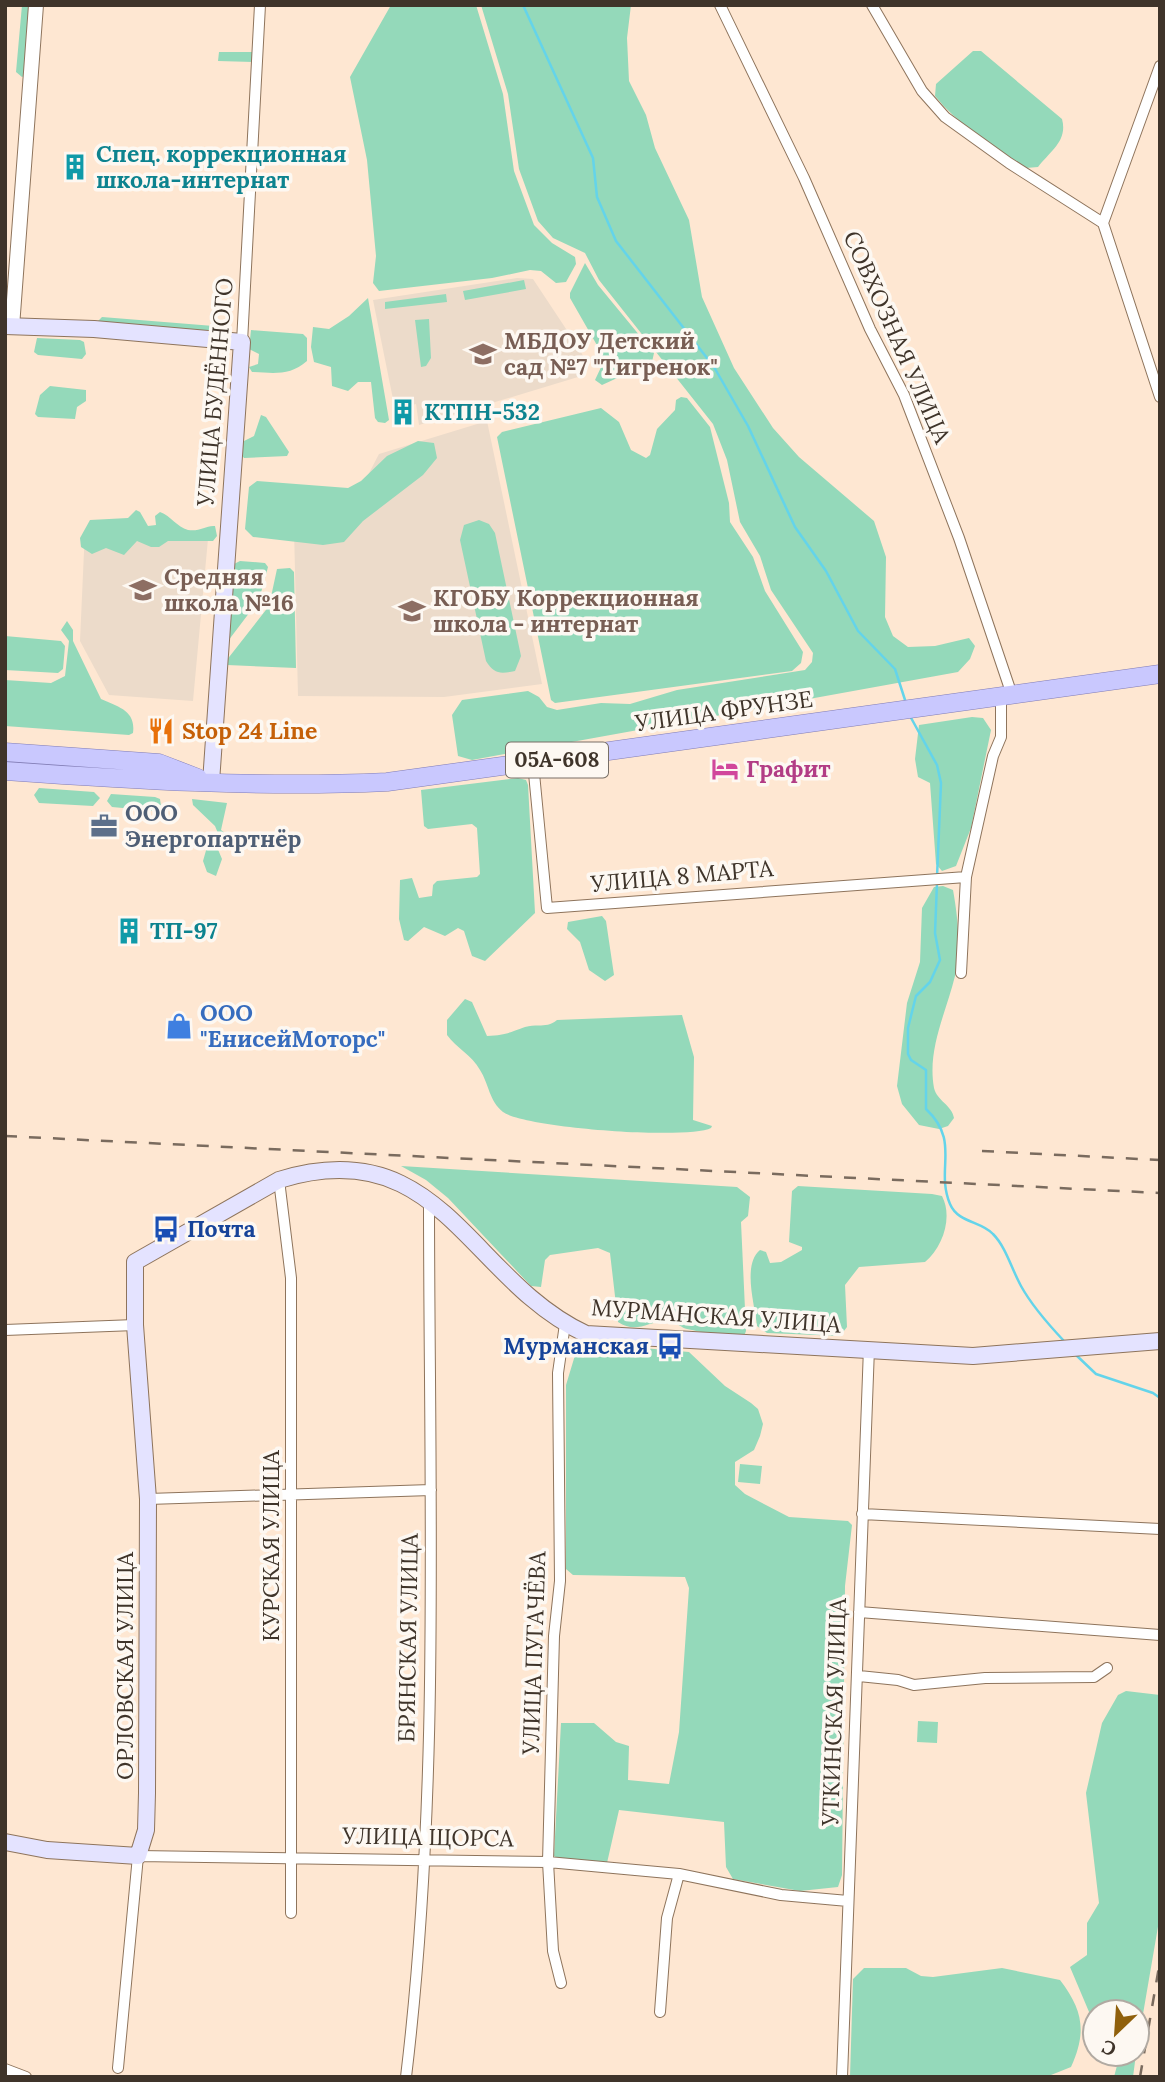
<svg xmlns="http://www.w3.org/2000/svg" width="1165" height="2082" font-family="Lora,serif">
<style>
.education{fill:#ecdbca}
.green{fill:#94d9ba}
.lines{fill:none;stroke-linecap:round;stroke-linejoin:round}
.stream{stroke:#64d4ea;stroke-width:2.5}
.minor-casing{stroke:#8e745c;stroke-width:12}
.tertiary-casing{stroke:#8e745c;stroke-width:16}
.secondary-casing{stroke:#8e745c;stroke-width:18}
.primary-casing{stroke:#817cb4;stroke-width:19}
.minor{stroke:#fff;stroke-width:10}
.tertiary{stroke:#fff;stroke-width:14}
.secondary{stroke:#e4e3ff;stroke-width:16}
.primary{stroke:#c9c8fe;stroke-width:18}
.rail{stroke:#7a6b5e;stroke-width:2.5;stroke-dasharray:12 12;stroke-linecap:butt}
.labels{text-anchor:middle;stroke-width:7;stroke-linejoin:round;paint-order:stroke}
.shield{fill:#fdf8f2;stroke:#786f66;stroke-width:2}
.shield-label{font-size:21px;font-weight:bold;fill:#3f342a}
.culture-label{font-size:23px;font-weight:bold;fill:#0d838f;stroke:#fdf8f2;text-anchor:start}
.street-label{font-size:23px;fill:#3f342a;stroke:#fdf8f2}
.education-label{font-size:23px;font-weight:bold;fill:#785e54;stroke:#fdf8f2;text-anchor:start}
.food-label{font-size:23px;font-weight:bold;fill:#c56008;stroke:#fdf8f2;text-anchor:start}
.hotel-label{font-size:23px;font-weight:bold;fill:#b23c85;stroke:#fdf8f2;text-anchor:start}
.service-label{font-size:23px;font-weight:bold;fill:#4e5e75;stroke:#fdf8f2;text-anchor:start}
.shop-label{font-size:23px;font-weight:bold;fill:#366cbe;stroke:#fdf8f2;text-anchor:start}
.transit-label{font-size:23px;font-weight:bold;fill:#164399;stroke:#fdf8f2;text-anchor:start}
</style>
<rect width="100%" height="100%" fill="#fee7d2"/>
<path class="education" d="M517 278 533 279 580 350 584 358 578 377 419 425 416 404 395 409 373 300Z
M487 421 542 684 444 697 298 696 294 529 344 521 379 454Z
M85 529 208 539 193 701 109 695 80 641Z"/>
<path class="green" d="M22 5H32L26 75 22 77 16 72Z
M391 5H476L503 94 514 171 534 225 552 243 575 257 576 264 566 282 556 283 541 271 530 270 492 278 379 291 373 283 376 256 367 160 350 77Z
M481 5H631L627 38 629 81 646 115 655 148 689 220 702 297 734 368 773 428 799 457 874 521 886 557 885 617 893 636 908 647 935 646 969 638 975 646 970 659 958 672 472 760 458 756 452 715 462 700 528 691 539 697 547 707 557 710 601 703 630 704 677 690 805 670 812 662 813 653 771 590 760 556 740 522 727 460 713 424 599 280 585 253 553 238 538 221 519 169 508 94Z
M973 51H981L1062 119C1068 141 1050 151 1038 167L1026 168C994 146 959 126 935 96L936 84Z
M219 52H254L253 62 218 61Z
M585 263 598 285 654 353 652 362 602 385 595 380 603 363 602 354 570 298V293Z
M524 280 526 289 465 300 463 291Z
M446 294 447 302 385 309V302Z
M368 298 389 420 385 423 378 422 375 418 371 382H358L348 391 332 386 331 367 314 362 311 347 313 327 329 329 349 316Z
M102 317 226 327 230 330 226 334 97 322Z
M429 319 431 358 426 366 421 367 415 320Z
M251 330 303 334 307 338V361C290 376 274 373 252 372L249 367 258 364 259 354 249 349Z
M37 338 80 340 84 342 86 354 82 359 38 355 34 352Z
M50 386 86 390V401L77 407 75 419 38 417 35 414 40 395Z
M681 397 687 398 710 427 729 503 730 522 753 557 765 591 803 652 801 663 792 671 555 703 551 700 497 437 502 432 601 408 619 422 631 450 646 458 650 455 657 429 675 410 676 400Z
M261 415 266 417 289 452 287 456 244 458 240 453 244 441 254 436Z
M418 441 434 443 437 458 423 475 363 521 344 542 323 545 253 537 245 529 249 487 257 481 348 488 361 481 387 456Z
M136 510 140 512 148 526 156 525 155 516 160 512C171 516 177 527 188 530 200 532 206 525 215 526L217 536 213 541H168L159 547H151L137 541 124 555 106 548 92 554 81 547 80 538 90 520 128 518Z
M479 520 489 524 495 533 521 656 515 671C500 674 494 674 486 661L460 540 464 525Z
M240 561 265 563 268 567 259 600 228 641 232 565Z
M290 568 294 572 296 668 227 665 226 661 269 606 277 569Z
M67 621 73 630V641L101 699C118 707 136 710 133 733L129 735 5 726V680L51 683 65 676 69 641 61 630Z
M5 636 61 641 65 646 63 669 58 673 5 670Z
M972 717 983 718 991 730 971 828 956 866 942 871 936 864 930 783 918 777 915 759 919 725Z
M518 778 526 780 528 785 535 913 485 961 472 956 464 931 458 928 445 936 424 927 408 941 404 940 399 919 400 880 412 878 419 898 432 896 433 885 437 881 477 877 480 874 477 828 472 824 428 829 424 826 421 790Z
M39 788 94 792 100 798 93 806 39 803 34 795Z
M111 794 155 797 160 799 161 806 155 811 112 807 107 801Z
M192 799 227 803 221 830 230 837 228 849 224 848 215 826 193 805Z
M211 833 222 859 216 876 207 872 203 861Z
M943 886 953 890C958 917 961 950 955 976 946 1013 927 1049 934 1088 937 1101 952 1105 954 1118L948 1126 939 1129 919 1125 902 1104 897 1086 907 1003 920 962 922 908 934 887Z
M602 916 606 921 614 975 605 981 589 970 580 942 567 929 568 922Z
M465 999 472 1002 487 1036C506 1035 508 1033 525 1027 537 1023 547 1029 557 1020L682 1015 694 1057 693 1120 712 1126 711 1128C688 1140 525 1128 503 1112 489 1101 489 1084 480 1070 472 1055 456 1048 447 1035V1020Z
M401 1166 737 1187 750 1197 748 1216 741 1222 746 1331 744 1336C726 1337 705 1333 687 1329 682 1328 677 1323 672 1322 651 1317 639 1336 618 1322L610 1253 598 1248 550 1255 545 1260 541 1287 531 1286 448 1198 426 1180Z
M798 1186 932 1194 942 1196C953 1217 943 1247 925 1262L859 1267 845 1285 847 1327 840 1336 767 1333 757 1326C755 1305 742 1265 760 1250L766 1252 770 1263 781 1262 802 1250V1247L789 1242 792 1191Z
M597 1344 689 1352 725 1386 751 1403 758 1409 763 1424 760 1436 754 1450 735 1462V1485L745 1494 789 1517 848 1521 852 1525 845 1586 842 1875 838 1887 800 1891 733 1879 726 1867 724 1822 619 1810 607 1863 558 1859 554 1856 561 1723H594L616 1742 629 1746 628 1780 669 1784 679 1732 689 1588 685 1577 573 1575 566 1569V1385L576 1352 583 1345Z
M740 1464 762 1466 760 1484 738 1482Z
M1126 1691 1160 1695V1915L1137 2049V2012H1095V2026L1070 1967 1087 1955V1923L1099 1903 1086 1793 1102 1723 1118 1695Z
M918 1721 938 1722 937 1743 917 1742Z
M864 1968H906L921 1976 933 1977 1002 1968 1060 1980C1083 2010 1087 2032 1071 2067L1046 2077H850L853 1979Z
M1120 2054H1136L1133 2077H1114Z"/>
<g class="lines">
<path class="stream" d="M523 5 593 158 597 197 616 241 714 367 748 426 795 527 826 571 858 631 895 669 906 703
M910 716 937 765 941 783 937 877
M937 883 935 933 940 960 930 982 916 996 908 1028V1054L911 1060 926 1070V1109C961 1142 935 1168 950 1204 958 1223 981 1221 993 1234 1006 1247 1012 1270 1021 1286 1032 1306 1048 1324 1064 1341
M1075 1354 1096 1374 1153 1393 1160 1398"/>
<g class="minor-casing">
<path id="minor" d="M720 5 804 178 870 329 904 395 959 538 1012 695
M872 5 922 91 945 117 1009 163 1103 223
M1160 66 1103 223 1160 397
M242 342 260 5
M533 763 547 908 966 877
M961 973 966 877 993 756 1001 737V697
M279 1180 291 1278V1913
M5 1330 135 1325
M148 1499 431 1490
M862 1514 1160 1529
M859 1612 1160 1635
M859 1676 898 1680 914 1685 985 1678 1094 1677 1107 1668
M561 1983 553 1951 548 1862 554 1636 560 1581 558 1373 565 1324
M660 2012 667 1918 679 1874
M118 2068 138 1856 548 1862 679 1874 781 1895 848 1901
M5 2069 26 2077
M406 2077C441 1786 429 1491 429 1199
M842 2077 869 1348"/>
</g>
<g class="tertiary-casing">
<path id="tertiary" d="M12 327 36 5"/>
</g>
<g class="secondary-casing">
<path id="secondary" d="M5 326 94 329 242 342 211 782
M5 1842 47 1850 138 1856 146 1830 147 1793 148 1499 135 1325V1262L279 1180C441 1130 468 1279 586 1334L973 1356 1160 1341"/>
</g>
<g class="primary-casing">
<path id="primary" d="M5 752 159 763 198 778
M5 771C133 780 259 788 387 782L1160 674"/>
</g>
<use href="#minor" class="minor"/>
<use href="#tertiary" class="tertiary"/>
<use href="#secondary" class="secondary"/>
<use href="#primary" class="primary"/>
<path class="rail" d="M5 1136 1160 1193
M982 1151 1160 1160
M1140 2077 1160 1961"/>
</g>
<defs>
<g id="building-bare" transform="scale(2.1)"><path d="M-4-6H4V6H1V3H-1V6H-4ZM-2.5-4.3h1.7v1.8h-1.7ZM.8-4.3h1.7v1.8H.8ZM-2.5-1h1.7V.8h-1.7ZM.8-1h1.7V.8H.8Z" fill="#0f9aa8" stroke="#fdf8f2" stroke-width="2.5" paint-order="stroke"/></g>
<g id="school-bare" transform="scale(2.1)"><path d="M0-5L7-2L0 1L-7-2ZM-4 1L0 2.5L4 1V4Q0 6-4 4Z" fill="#8d6e63" stroke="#fdf8f2" stroke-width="2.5" paint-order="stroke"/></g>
<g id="restaurant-bare" transform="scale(2.1)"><path d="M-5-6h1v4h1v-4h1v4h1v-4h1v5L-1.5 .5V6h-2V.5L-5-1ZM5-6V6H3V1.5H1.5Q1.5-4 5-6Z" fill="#e8710a" stroke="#fdf8f2" stroke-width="2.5" paint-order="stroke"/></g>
<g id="hotel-bare" transform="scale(2.1)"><path d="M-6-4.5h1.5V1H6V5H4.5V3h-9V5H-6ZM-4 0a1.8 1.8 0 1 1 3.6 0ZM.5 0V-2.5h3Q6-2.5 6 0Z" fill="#d1479c" stroke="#fdf8f2" stroke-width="2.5" paint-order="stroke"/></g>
<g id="office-bare" transform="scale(2.1)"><path d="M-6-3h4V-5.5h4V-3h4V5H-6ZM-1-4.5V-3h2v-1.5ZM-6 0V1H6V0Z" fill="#5c6f8a" stroke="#fdf8f2" stroke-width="2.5" paint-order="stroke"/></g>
<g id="shop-bare" transform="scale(2.1)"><path d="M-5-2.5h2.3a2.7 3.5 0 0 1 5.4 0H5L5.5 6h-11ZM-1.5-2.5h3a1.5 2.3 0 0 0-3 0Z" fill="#3f7fe0" stroke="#fdf8f2" stroke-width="2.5" paint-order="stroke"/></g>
<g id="bus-bare" transform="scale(2.1)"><path d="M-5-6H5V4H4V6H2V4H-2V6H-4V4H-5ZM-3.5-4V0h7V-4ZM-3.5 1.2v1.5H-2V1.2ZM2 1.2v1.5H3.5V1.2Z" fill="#1a4fb4" stroke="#fdf8f2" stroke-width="2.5" paint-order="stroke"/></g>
</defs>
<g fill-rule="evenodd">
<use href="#building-bare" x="75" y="167"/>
<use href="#school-bare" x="483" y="354"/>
<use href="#building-bare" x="403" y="412"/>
<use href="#school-bare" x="143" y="590"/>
<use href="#school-bare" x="412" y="611"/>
<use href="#restaurant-bare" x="161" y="731"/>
<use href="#hotel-bare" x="725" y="769"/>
<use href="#office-bare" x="104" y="826"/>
<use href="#building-bare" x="129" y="931"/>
<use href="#shop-bare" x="179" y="1026"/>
<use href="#bus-bare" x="166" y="1229"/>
<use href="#bus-bare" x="670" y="1346"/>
</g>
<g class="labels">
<rect class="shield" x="506" y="742.5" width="102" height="35" rx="5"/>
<g class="shield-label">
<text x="557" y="767">05А-608</text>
</g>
<g class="culture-label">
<text x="96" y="162">Спец. коррекционная<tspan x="96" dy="26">школа-интернат</tspan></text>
<text x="424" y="420">КТПН-532</text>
<text x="150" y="939">ТП-97</text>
</g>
<g class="street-label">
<text transform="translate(897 337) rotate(66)" y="8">СОВХОЗНАЯ УЛИЦА</text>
<text transform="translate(215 392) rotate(-85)" y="8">УЛИЦА БУДЁННОГО</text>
<text transform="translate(724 711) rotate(-8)" y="8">УЛИЦА ФРУНЗЕ</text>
<text transform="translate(682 876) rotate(-5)" y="8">УЛИЦА 8 МАРТА</text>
<text transform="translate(716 1316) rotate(4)" y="8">МУРМАНСКАЯ УЛИЦА</text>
<text transform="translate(271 1546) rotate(-90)" y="8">КУРСКАЯ УЛИЦА</text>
<text transform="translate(408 1638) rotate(-89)" y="8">БРЯНСКАЯ УЛИЦА</text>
<text transform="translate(534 1653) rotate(-88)" y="8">УЛИЦА ПУГАЧЁВА</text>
<text transform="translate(125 1666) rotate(-90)" y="8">ОРЛОВСКАЯ УЛИЦА</text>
<text transform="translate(834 1712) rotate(-88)" y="8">УТКИНСКАЯ УЛИЦА</text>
<text transform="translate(428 1837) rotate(1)" y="8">УЛИЦА ЩОРСА</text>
</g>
<g class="education-label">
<text x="504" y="349">МБДОУ Детский<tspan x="504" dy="26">сад №7 "Тигренок"</tspan></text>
<text x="164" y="585">Средняя<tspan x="164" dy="26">школа №16</tspan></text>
<text x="433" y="606">КГОБУ Коррекционная<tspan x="433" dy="26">школа - интернат</tspan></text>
</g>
<g class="food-label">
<text x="182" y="739">Stop 24 Line</text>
</g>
<g class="hotel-label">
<text x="746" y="777">Графит</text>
</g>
<g class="service-label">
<text x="125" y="821">ООО<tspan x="125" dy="26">Энергопартнёр</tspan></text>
</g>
<g class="shop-label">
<text x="200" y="1021">ООО<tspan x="200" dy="26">"ЕнисейМоторс"</tspan></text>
</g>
<g class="transit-label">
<text x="187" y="1237">Почта</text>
<text x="649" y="1354" text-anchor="end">Мурманская</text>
</g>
</g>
<rect width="1165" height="2082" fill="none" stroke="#3f342a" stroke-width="14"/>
<g transform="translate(1116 2033) rotate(205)"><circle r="33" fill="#fdf8f2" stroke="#b1aaa2" stroke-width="2"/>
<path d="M0-5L12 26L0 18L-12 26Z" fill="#90600c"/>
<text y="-10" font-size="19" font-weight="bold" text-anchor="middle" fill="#3f342a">С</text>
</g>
</svg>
